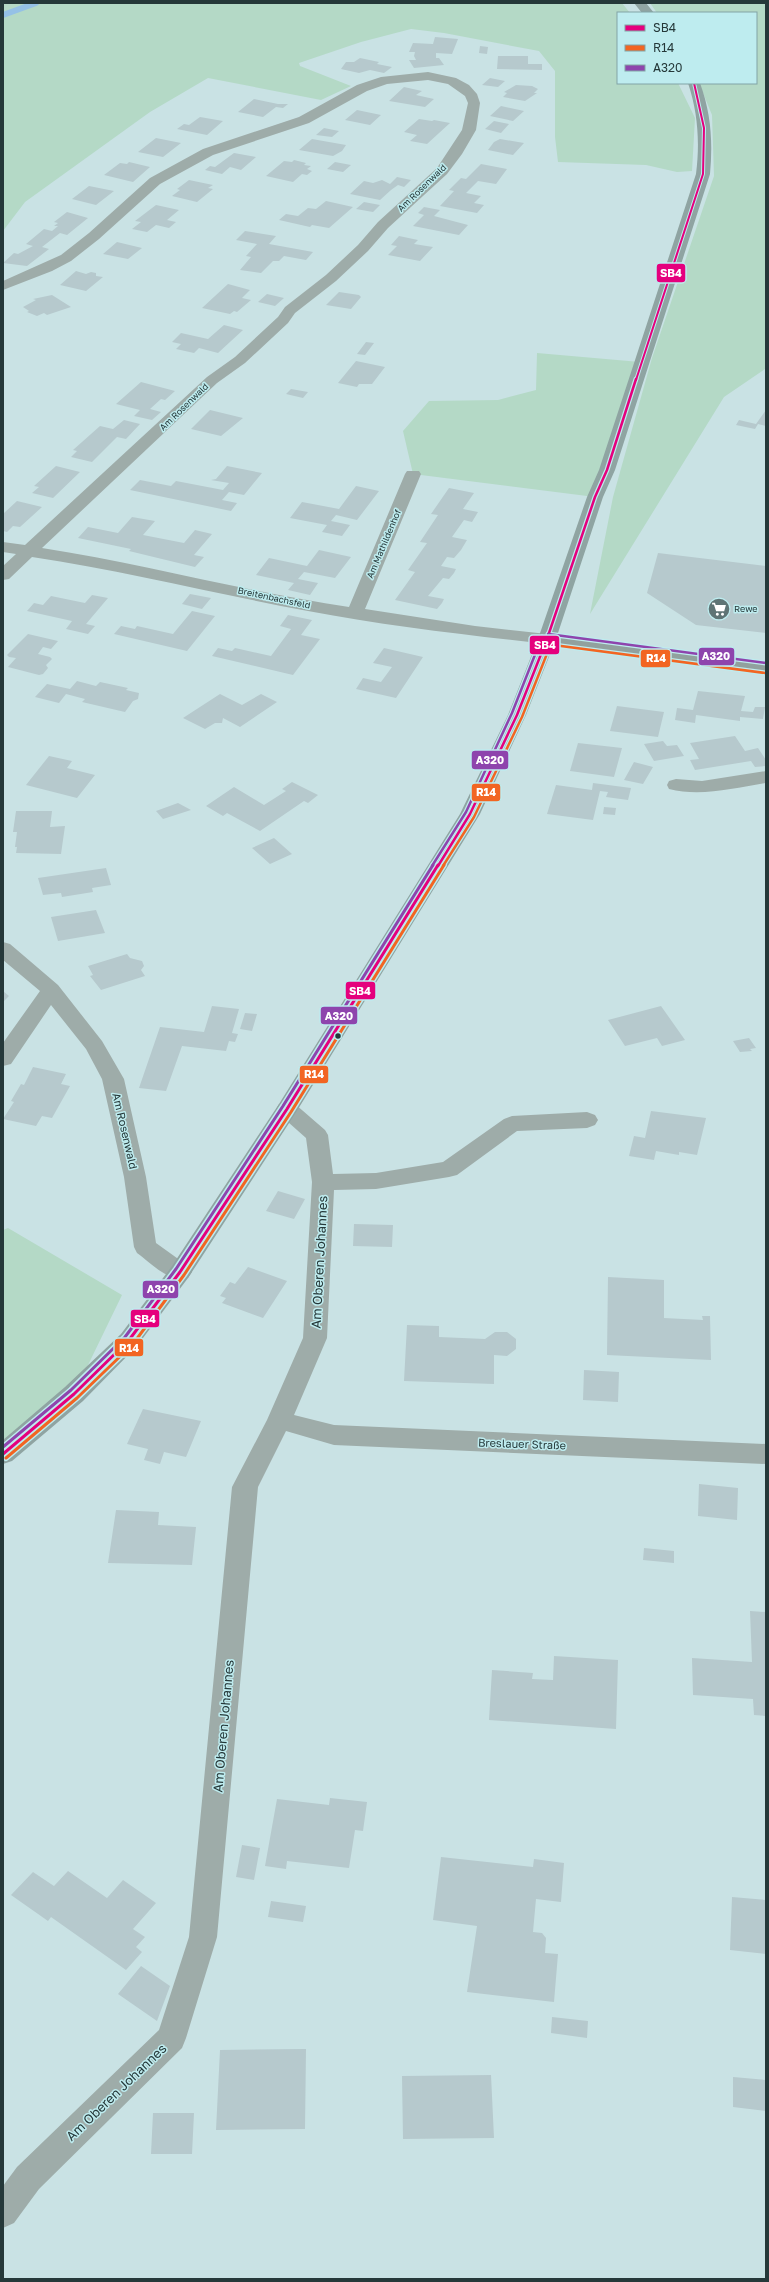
<svg xmlns="http://www.w3.org/2000/svg" width="769" height="2282" font-family="'Golos Text',sans-serif">
<style>
.green{fill:#b4d9c6}
.lines{fill:none;stroke-linecap:round;stroke-linejoin:round}
.stream{stroke:#95c1e6;stroke-width:6}
.building{fill:#b6c9cd}
.minor{fill:#9eaca9;fill-rule:evenodd}
.secondary{fill:#91a19e;fill-rule:evenodd}
.primary{fill:#8fa4a2;fill-rule:evenodd}
.bus-1-far2-casing{stroke:#beecef;stroke-width:4}
.bus-1-far1-casing{stroke:#beecef;stroke-width:5}
.bus-1-casing{stroke:#beecef;stroke-width:6}
.bus-2-far1-casing{stroke:#beecef;stroke-width:5}
.bus-2-casing{stroke:#beecef;stroke-width:6}
.bus-3-far1-casing{stroke:#beecef;stroke-width:5}
.bus-3-casing{stroke:#beecef;stroke-width:6}
.bus-1-far2{stroke:#e5007d;stroke-width:2}
.bus-1-far1{stroke:#e5007d;stroke-width:2.5}
.bus-1{stroke:#e5007d;stroke-width:3}
.bus-2-far1{stroke:#f26522;stroke-width:2.5}
.bus-2{stroke:#f26522;stroke-width:3}
.bus-3-far1{stroke:#8e44ad;stroke-width:2.5}
.bus-3{stroke:#8e44ad;stroke-width:3}
.bus-dot{fill:#253839;stroke:#beecef;stroke-width:1.5}
.labels{text-anchor:middle;stroke-width:3;stroke-linejoin:round;paint-order:stroke}
.far-street-label{font-size:9px;fill:#253839;stroke:#beecef}
.far-poi-label{font-size:9px;fill:#253839;stroke:#beecef;text-anchor:start}
.street-label{font-size:11px;fill:#253839;stroke:#beecef}
.near-street-label{font-size:13px;fill:#253839;stroke:#beecef}
.line-badge{stroke:#beecef;stroke-width:1.5}
.badge-label{font-size:11px;text-anchor:middle;font-weight:bold;fill:#fff}
</style>
<rect width="100%" height="100%" fill="#c9e2e4"/>
<path class="green" d="M3 3H622L630 13H618V83H678L695 118 692 171 677 172 646 165 558 162 555 137V71L539 51 444 33 411 29 361 42 299 63 300 66 351 86 321 100 208 78 150 112 25 202 3 231Z
M650 3H766L765 369 724 397 590 614 613 497 652 358 714 176 712 115 699 83H756V13H657Z
M537 353 640 362 595 497 413 474 403 431 429 401 498 400 536 390Z
M8 1228 122 1295 74 1394 3 1454V1230Z"/>
<g class="lines">
<path class="stream" d="M3 15 36 3"/>
</g>
<path class="building" d="M435 37 458 39 452 54 436 53V58H439L444 65 414 68 409 60H416L414 56 415 52H409L413 43 433 44Z
M480 46 488 47 487 54 479 53Z
M498 56H528V64H542V70L497 69Z
M360 58 379 62 377 64 392 67 384 73 370 70 359 73 341 69 346 62H354Z
M490 78 505 81 498 87 482 85Z
M516 85 532 86 538 89 534 93H537L525 101 503 97 507 93 504 92Z
M404 87 422 91 416 95 434 99 425 107 389 101Z
M254 99 278 104H288L283 108 276 107 263 117 238 112Z
M501 106 524 111 513 121 490 116Z
M357 110 381 115 370 125 345 120Z
M200 117 223 121 207 135 177 129 184 124 189 125Z
M419 119 432 121 434 120 450 123 427 144 410 141 417 135 404 132Z
M494 121 509 124 501 133 485 129Z
M324 128 339 131 332 137 316 135Z
M156 138 181 143 163 157 138 152Z
M312 139 346 145 342 151 333 156 299 150Z
M500 139 524 143 513 155 488 150 494 142Z
M234 153 256 157 241 170 230 167 222 174 205 170 210 166 215 167Z
M294 160 306 163 304 165 311 166 307 169 312 171 307 175 302 174 293 182 266 176 284 161 292 162Z
M129 162 150 167 133 182 104 175 120 163 127 164Z
M335 162 351 165 343 172 327 169Z
M481 164 507 169 496 184 478 181 466 193 481 196 474 203 484 205 477 213 440 206 454 191 449 190 461 178 466 179Z
M397 177 411 180 404 187 398 185 391 190 380 200 350 194 364 181 373 183 382 180 390 184Z
M189 180 213 185 208 188 213 189 197 202 172 196 180 190 177 189Z
M89 186 114 191 96 205 72 199Z
M326 201 353 207 329 228 312 225 310 227 279 220 286 214 298 216 308 208 316 209Z
M364 202 380 205 373 212 356 209Z
M156 205 179 210 167 220 176 222 169 228 156 225 147 232 132 229 141 222 135 221Z
M424 207 440 210 434 216 468 225 459 235 413 226 424 215 418 213Z
M67 212 88 218 67 235 60 233 42 247 49 249 27 266 3 263 14 253 18 254 33 246 26 244 44 229 52 231 58 226H54L58 223 54 222Z
M245 231 276 236 269 244 313 252 306 260 284 256 279 261H273L261 273 240 270 251 257 246 256 257 244 236 240Z
M399 236 418 240 414 244 433 247 420 261 388 255 397 246 391 245Z
M117 242 142 248 128 259 103 254Z
M76 271 86 274 91 272 96 273V276L103 277 86 291 60 285Z
M228 284 250 290 242 298 251 300 237 312 234 311 230 314 202 308Z
M339 292 359 295 361 297 351 309 326 305Z
M267 294 284 298 275 306 258 302Z
M52 295 71 307 47 315 44 313 37 316 27 312 29 311 23 307 36 300 33 299Z
M224 325 243 330 218 353 199 348 194 353 176 349 181 344 172 342 181 333 208 339Z
M366 342 374 343 365 355 357 354Z
M356 361 385 367 372 384H359L357 387 338 383Z
M141 382 175 391 165 400 161 399 150 409 161 412 152 420 134 416 140 410 116 404Z
M291 389 308 392 303 398 286 394Z
M210 410 243 418 221 436 191 429Z
M766 410V426L758 424 755 429 736 425 739 420 756 424Z
M124 420 140 424 126 439 117 437 92 462 71 457 77 451 73 450 100 426 113 429Z
M56 466 80 472 53 498 32 493 39 487 34 486Z
M227 466 262 473 244 495 229 492 222 500 237 503 231 511 130 490 140 480 171 486 176 481 223 490 229 483 211 480 216 479Z
M356 486 379 491 357 520 336 515 331 521 350 525 342 536 322 532 327 525 290 518 302 502 339 509Z
M449 488 474 493 463 509 478 512 472 522 464 520 452 537 467 540 461 550 454 558 447 557 441 566 456 569 454 573 449 579 443 578 428 596 444 599 442 603 437 609 395 600 415 572 408 570 427 543 420 542 438 515 431 514Z
M17 501 42 507 20 527 13 526 7 532 3 531V514Z
M132 517 155 521 143 535 184 543 195 530 212 534 194 555 204 557 195 567 129 551 131 549 78 538 88 527 118 533Z
M319 550 351 557 335 578 304 572 298 579 318 583 310 595 288 590 294 583 256 575 269 558 307 566Z
M658 553 766 566V633L696 625 647 593Z
M190 594 211 598 202 609 182 604Z
M92 595 108 598 86 624 95 626 88 634 66 629 72 621 27 611 34 603 43 605 51 596 85 603Z
M192 611 215 616 187 651 114 634 121 626 135 629 137 626 173 634Z
M288 615 312 620 301 635 320 639 293 675 212 656 218 648 232 651 235 648 271 656 291 629 280 626Z
M28 634 58 641 51 649 43 647 38 654 50 657 52 659 46 665 48 668 43 674 39 675 8 667 16 658 9 657 7 655Z
M384 648 423 657 396 698 356 689 363 678 381 682 392 667 373 663Z
M77 681 96 686 100 682 128 688 126 690 139 693 138 699 133 701 125 712 82 702 85 699 66 694 59 703 35 697 47 684 70 689Z
M698 691 745 696 741 711 753 712 755 707H765L763 719 740 717V721L696 715 695 723 675 720 677 708 693 710Z
M220 694 242 705 261 694 277 702 240 727 223 718 222 723H215L205 729 183 718Z
M617 706 664 712 658 737 610 731Z
M735 736 745 751 758 748 766 760V766L755 767 751 761 695 770 690 760 699 759 690 743Z
M663 741 667 746 677 745 684 756 654 761 644 744Z
M578 743 622 748 614 777 570 771Z
M49 756 72 761 67 768 95 775 77 798 26 785Z
M634 762 653 767 643 784 624 780Z
M292 782 318 795 308 803 304 801 260 831 227 813 223 816 206 806 234 787 264 805 286 791 282 789Z
M593 783 631 788 628 800 606 797 608 792 600 791 593 820 547 814 556 785 592 790Z
M178 803 191 810 163 819 156 811Z
M604 807 616 808 615 815 603 814Z
M16 811H52L50 827 65 826 61 854 16 853 17 847H15L17 832H13Z
M274 838 292 854 270 864 252 848Z
M106 868 111 885 92 888 93 892 62 897 61 893 43 895 38 878Z
M96 910 105 933 58 941 51 917Z
M127 954 130 958 142 961 144 966 141 970 145 976 101 990 90 976 93 975 88 966Z
M3 991 9 996 3 1002Z
M212 1006 239 1009 232 1033 238 1034 235 1042 229 1041 226 1051 182 1046 166 1091 139 1088 160 1027 204 1032Z
M661 1006 685 1040 662 1046 657 1038 625 1046 608 1020Z
M245 1013 257 1014 252 1031 240 1029Z
M749 1038 756 1048 750 1049 752 1051 740 1052 733 1041Z
M33 1067 66 1074 61 1084 70 1086 52 1118 42 1116 36 1126 3 1119 14 1102 11 1101 21 1084 24 1085Z
M651 1111 706 1118 697 1155 679 1152V1155L656 1151 654 1160 629 1156 634 1136 645 1138Z
M278 1191 305 1199 294 1219 266 1211Z
M354 1224 393 1225 392 1247 353 1246Z
M248 1267 287 1281 263 1318 222 1303 226 1298 220 1296 230 1282 235 1284Z
M608 1277 664 1280V1318L703 1320 702 1316H710L711 1360 607 1355Z
M407 1325 439 1326V1337L485 1339 495 1332H507L516 1339V1349L507 1356 494 1355V1384L404 1381Z
M584 1370 619 1372 618 1402 583 1400Z
M143 1409 201 1421 186 1457 164 1452 160 1464 144 1460 148 1449 127 1444Z
M699 1484 738 1488 737 1520 698 1516Z
M116 1510 159 1512 158 1525 196 1527 192 1565 108 1563Z
M644 1548 674 1551V1563L643 1560Z
M750 1611 766 1612V1716L754 1715 753 1699 693 1695 692 1658 752 1662Z
M554 1656 618 1660 616 1729 489 1720 492 1670 533 1673 532 1679 553 1680Z
M330 1798 367 1802 363 1831 355 1830 349 1868 287 1861 286 1869 265 1866 277 1799 329 1805Z
M242 1845 260 1848 254 1880 236 1877Z
M441 1857 533 1867 534 1859 564 1863 561 1902 536 1899 533 1932 542 1933 546 1938 545 1953 558 1954 554 2002 467 1992 477 1926 433 1920Z
M68 1871 107 1898 123 1880 156 1903 133 1929 145 1937 136 1947 142 1952 126 1970 51 1917 48 1921 11 1895 33 1872 54 1886Z
M732 1897 766 1900V1954L730 1950Z
M271 1901 306 1906 303 1922 268 1917Z
M141 1966 170 1986 157 2021 118 1994Z
M552 2017 588 2021 587 2038 551 2033Z
M306 2049 305 2129 216 2130 220 2050Z
M491 2075 494 2138 403 2139 402 2076Z
M733 2077 766 2080V2111L733 2107Z
M153 2113H194L192 2154H151Z"/>
<g class="lines">
<path class="minor" d="M428 72 456 78 469 85 477 94 480 103 476 130 462 154 447 174 388 228 368 251 336 281 295 313 288 323 245 363 217 383 42 548C145 564 246 592 349 607L405 474 407 471H419L421 474 365 609 475 626 547 634 553 635 556 639 553 643 547 644C467 635 387 626 308 611 216 594 125 571 32 557L9 579 3 580V566L16 554 3 552V542L25 545 207 377 235 357 278 317 285 307 326 275 358 245 378 222 437 168 462 130 468 103 465 96 448 84 428 80 387 84 367 91 309 123 213 155 160 184 99 239 71 261 52 271 3 290V281L61 255 89 233 150 178 203 149 299 117 357 85 381 77Z
M766 771V783C734 788 701 797 669 789L667 785 669 781 676 779 702 781Z
M3 942 10 944 58 985 102 1041 124 1079 146 1177 156 1243 188 1266 192 1272 188 1278C170 1284 151 1263 137 1253L134 1247 124 1177 102 1079 86 1049 51 1005 11 1064 3 1066V1043L40 991 3 960Z
M287 1102 295 1104 325 1130 328 1135 333 1174 376 1173 443 1162 504 1119 512 1116 587 1112 595 1115 598 1120 595 1125 587 1128 517 1131 457 1175 449 1177 376 1189 334 1190 327 1338 294 1415 334 1425 766 1444V1464L334 1445 286 1431 258 1487 217 1937 186 2038 182 2048 39 2189 14 2223 3 2228V2186L17 2167 159 2030 189 1937 232 1487 267 1420 303 1338 312 1182 306 1138 279 1114 276 1109 279 1104Z"/>
<path class="secondary" d="M547 634 766 663V673L541 643 538 639 541 635Z"/>
<path class="primary" d="M634 3H646L654 13H642Z
M688 83H700C711 113 713 142 710 174L615 470 603 497 556 639 526 715 480 814 295 1114 188 1278 137 1346 83 1401 12 1461 3 1464V1440L65 1387 121 1334 172 1266 279 1104 460 814 508 715 538 639 587 497 599 470 696 174C700 142 698 113 688 83Z"/>
<g class="bus-1-far2-casing">
<path id="bus-1-far2" d="M636 380 703 174 704 128 694 83"/>
</g>
<g class="bus-1-far1-casing">
<path id="bus-1-far1" d="M438 866 470 814 517 715 547 639 595 497 607 470 636 379"/>
</g>
<g class="bus-1-casing">
<path id="bus-1" d="M3 1454 74 1394 129 1340 180 1272 287 1109 438 865"/>
</g>
<g class="bus-2-far1-casing">
<path id="bus-2-far1" d="M546 644 765 673
M443 866 474 817 522 717 552 641"/>
</g>
<g class="bus-2-casing">
<path id="bus-2" d="M6 1458 77 1398 133 1344 184 1275 291 1112 444 865"/>
</g>
<g class="bus-3-far1-casing">
<path id="bus-3-far1" d="M548 634 766 663
M432 866 466 812 512 713 542 637"/>
</g>
<g class="bus-3-casing">
<path id="bus-3" d="M3 1447 71 1390 125 1337 176 1269 283 1106 433 865"/>
</g>
<use href="#bus-1-far2" class="bus-1-far2"/>
<use href="#bus-1-far1" class="bus-1-far1"/>
<use href="#bus-1" class="bus-1"/>
<use href="#bus-2-far1" class="bus-2-far1"/>
<use href="#bus-2" class="bus-2"/>
<use href="#bus-3-far1" class="bus-3-far1"/>
<use href="#bus-3" class="bus-3"/>
</g>
<defs>
<g id="supermarket-disc" transform="scale(1.15)"><circle r="9.5" fill="#5e7475" stroke="#beecef"/><path d="M-6-5.5h2.5l.6 2H6L4.5 2H-2.5L-4.4-4H-6ZM-1.5 3.2a1.3 1.3 0 1 0 .1 0ZM3 3.2a1.3 1.3 0 1 0 .1 0Z" fill="#fff"/></g>
</defs>
<g fill-rule="evenodd">
<use href="#supermarket-disc" x="719" y="609"/>
</g>
<circle class="bus-dot" cx="338" cy="1036" r="3.5"/>
<g class="labels">
<g class="far-street-label">
<text transform="translate(422 188) rotate(-44)" y="3">Am Rosenwald</text>
<text transform="translate(184 407) rotate(-44)" y="3">Am Rosenwald</text>
<text transform="translate(384 544) rotate(-67)" y="3">Am Mathildenhof</text>
<text transform="translate(274 598) rotate(12)" y="3">Breitenbachsfeld</text>
</g>
<g class="far-poi-label">
<text x="734" y="612">Rewe</text>
</g>
<g class="street-label">
<text transform="translate(125 1131) rotate(77)" y="4">Am Rosenwald</text>
<text transform="translate(522 1444) rotate(2)" y="4">Breslauer Straße</text>
</g>
<g class="near-street-label">
<text transform="translate(319 1262) rotate(-87)" y="5">Am Oberen Johannes</text>
<text transform="translate(223 1726) rotate(-85)" y="5">Am Oberen Johannes</text>
<text transform="translate(116 2092) rotate(-44)" y="5">Am Oberen Johannes</text>
</g>
</g>
<g class="line-badge">
<rect x="656" y="263" width="30" height="20" rx="4" fill="#e5007d"/>
<rect x="529" y="635" width="31" height="20" rx="4" fill="#e5007d"/>
<rect x="698" y="647" width="37" height="19" rx="4" fill="#8e44ad"/>
<rect x="640" y="649" width="31" height="19" rx="4" fill="#f26522"/>
<rect x="471" y="750" width="38" height="20" rx="4" fill="#8e44ad"/>
<rect x="471" y="783" width="30" height="19" rx="4" fill="#f26522"/>
<rect x="345" y="981" width="31" height="19" rx="4" fill="#e5007d"/>
<rect x="320" y="1006" width="38" height="19" rx="4" fill="#8e44ad"/>
<rect x="299" y="1065" width="30" height="19" rx="4" fill="#f26522"/>
<rect x="142" y="1280" width="37" height="19" rx="4" fill="#8e44ad"/>
<rect x="130" y="1309" width="30" height="19" rx="4" fill="#e5007d"/>
<rect x="114" y="1338" width="30" height="19" rx="4" fill="#f26522"/>
</g>
<g class="badge-label">
<text x="671" y="277">SB4</text>
<text x="545" y="649">SB4</text>
<text x="716" y="660">A320</text>
<text x="656" y="662">R14</text>
<text x="490" y="764">A320</text>
<text x="486" y="796">R14</text>
<text x="360" y="995">SB4</text>
<text x="339" y="1020">A320</text>
<text x="314" y="1078">R14</text>
<text x="161" y="1293">A320</text>
<text x="145" y="1323">SB4</text>
<text x="129" y="1352">R14</text>
</g>
<rect width="769" height="2282" fill="none" stroke="#253839" stroke-width="8"/>
<rect x="617" y="12" width="140" height="72" fill="#beecef" stroke="#81a4a6"/>
<rect x="625" y="25" width="20" height="6" fill="#e5007d" stroke="#81a4a6"/>
<text x="653" y="32" font-size="12" fill="#253839">SB4</text>
<rect x="625" y="45" width="20" height="6" fill="#f26522" stroke="#81a4a6"/>
<text x="653" y="52" font-size="12" fill="#253839">R14</text>
<rect x="625" y="65" width="20" height="6" fill="#8e44ad" stroke="#81a4a6"/>
<text x="653" y="72" font-size="12" fill="#253839">A320</text>
</svg>
